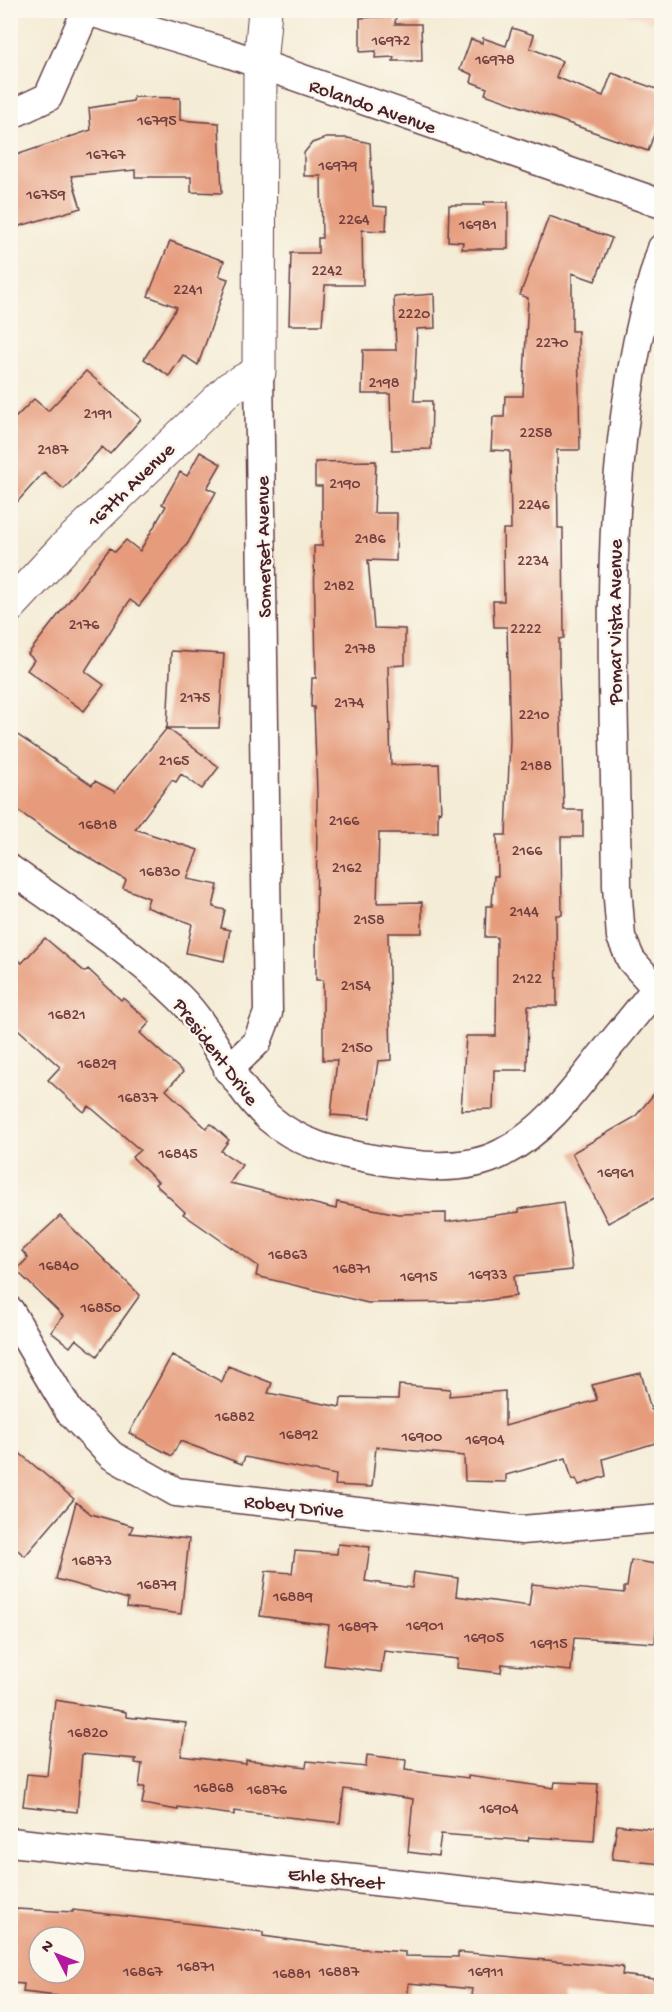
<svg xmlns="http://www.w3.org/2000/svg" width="672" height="2012" font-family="'Gochi Hand',sans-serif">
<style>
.built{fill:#f5d3c2}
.building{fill:#e69b7b;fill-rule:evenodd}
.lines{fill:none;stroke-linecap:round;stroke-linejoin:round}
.street-casing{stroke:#643e45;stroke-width:31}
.secondary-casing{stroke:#643e45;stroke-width:35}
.street{stroke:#fff;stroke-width:28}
.secondary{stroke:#fff;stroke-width:33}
.labels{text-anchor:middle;stroke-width:5;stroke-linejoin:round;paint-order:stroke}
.number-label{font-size:16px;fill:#713e3f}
.street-label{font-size:20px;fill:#4a1f2b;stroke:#fbf7ec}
</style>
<rect width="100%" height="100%" fill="#fbf7ec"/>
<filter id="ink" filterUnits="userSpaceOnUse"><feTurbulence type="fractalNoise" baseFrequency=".0167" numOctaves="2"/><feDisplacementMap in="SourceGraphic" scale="12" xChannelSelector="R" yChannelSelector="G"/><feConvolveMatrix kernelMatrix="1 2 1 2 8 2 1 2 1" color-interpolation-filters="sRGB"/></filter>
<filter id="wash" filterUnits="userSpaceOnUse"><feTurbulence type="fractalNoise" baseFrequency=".008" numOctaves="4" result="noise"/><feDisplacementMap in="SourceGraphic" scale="24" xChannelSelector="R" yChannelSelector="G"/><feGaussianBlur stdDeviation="1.35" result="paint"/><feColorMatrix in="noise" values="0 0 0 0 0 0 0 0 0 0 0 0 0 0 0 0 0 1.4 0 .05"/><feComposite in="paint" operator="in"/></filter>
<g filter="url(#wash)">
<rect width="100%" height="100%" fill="#f4ecd6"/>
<path class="built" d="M620 11H661V25Z"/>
<g id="blocks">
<path class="building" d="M396 16 395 24H421L422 61H393L394 57 375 58 376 51 360 52V18Z
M512 28 534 35 530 48 562 61 556 77 603 96 612 73 662 91V113L648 151 485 94 487 88 471 82 473 75 460 69 471 39 482 43 483 38 506 46Z
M134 97 180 98V120L219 123 222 193 191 192V177H135V170L71 176 81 208 10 229V157L91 130 89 108 133 101Z
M326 138H348L370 143 373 206 387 207 386 231 362 230 363 285H325L322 325H289L291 253H318V238H322L321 176H304V153L312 143Z
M484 202H508V249H462L463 242 448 241 449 205H484Z
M549 216 612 238 595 281 572 273V331H578L580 450H557L558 528H563L564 638 559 639V675L564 810H583V837H561L562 915H556L557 1006H528L527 1070H494L493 1109 461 1110 466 1036H496L497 937H485L486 906H492L494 876H498L497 835H506L510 739 507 627H494L493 601H504L503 529H511L510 451 491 450 493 417H504L505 396H523L528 298 520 295Z
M170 241 224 261 219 276 228 279 198 365 183 355 169 376 144 359 177 307 148 296Z
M434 294 435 328 417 329 414 401H432L431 449 392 450 390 394H362L363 350H396L394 297Z
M86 371 141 419 110 454 102 447 64 489 44 472 10 510V423L34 399 48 411Z
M200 452 221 464 207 488 216 492 188 543 139 606 130 600 85 671 104 685 84 711 27 670 34 660 28 654 110 548 115 552 126 540 140 551 166 506 162 504 180 472 187 476Z
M376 461 374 513H397L396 561 368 560 374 628 405 629V665L388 666 391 765 439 764 441 812 438 811V833H379L377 903 422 902V933H388L391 1060 378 1061 370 1118 331 1115 337 1060H323V980H316L317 793 314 707H311L312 678H316L314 546H322V486H315V462Z
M171 651 224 654 219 728H167L219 767 202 789 181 774 176 782 172 780 135 829 198 850 187 879 218 885 213 907 225 910 221 928 230 930 224 961 186 953 192 924 146 907 149 898 123 888 126 880 60 840 10 805V730L92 785 95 781 115 792 167 728Z
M45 938 85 972 88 969 121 1000 123 998 150 1022 140 1033 183 1072 166 1090 206 1128 211 1124 229 1140 221 1151 242 1165 230 1183 336 1209 337 1202 398 1214 446 1213V1222L519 1212V1209L563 1202 572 1270 514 1276 516 1296 475 1302 368 1303 256 1276 258 1266 183 1214 185 1212 155 1184 158 1182 132 1157 140 1150 89 1106 84 1112 48 1080 60 1067 10 1022V953L22 963Z
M662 1084V1194L608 1223 572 1153 635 1117Z
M60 1216 140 1295 97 1356 76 1339 70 1347 51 1332 63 1316 16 1270 28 1258 22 1251Z
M172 1355 222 1382 228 1366 272 1383 268 1393 340 1407 341 1398 398 1399 399 1385 450 1389 449 1396 505 1391V1426L597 1400 592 1385 641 1373 651 1410 662 1409V1441L603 1459 606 1476 579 1485 576 1479 572 1480 566 1458 506 1475V1482L465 1481 464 1456 376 1447 372 1487 335 1485 336 1475 245 1457 242 1464 180 1441 172 1456 129 1433Z
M10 1445 74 1499 25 1556 10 1544Z
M76 1502 91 1514 133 1526 130 1533 189 1539 181 1614 127 1607 128 1599 56 1579Z
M338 1544 370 1547 365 1581 412 1588 414 1572 458 1578 456 1596 529 1606 532 1584 624 1593V1587H627L631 1560 662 1565 655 1643 574 1638 571 1671 502 1664 501 1673 457 1668 458 1659 384 1651 381 1672 324 1665 329 1625 260 1616 266 1571 292 1573 295 1551 337 1554Z
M55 1700 126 1712V1717L186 1723 181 1756 246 1764V1760L306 1767 307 1761 366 1767 367 1755 406 1760 405 1770 468 1778V1776L554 1788 555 1782 598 1784 594 1841 529 1837 528 1841 441 1834 438 1856 408 1852 413 1799 344 1789 340 1823 234 1811V1815L178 1807V1810L142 1804 145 1787H139L142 1764 135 1763 136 1759 82 1754 77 1812 23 1806 27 1774 47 1776Z
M617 1825 662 1830V1864L612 1859Z
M16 1909 73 1912V1910L263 1932V1936L349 1948 405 1952V1956L458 1957V1952L623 1967 622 1975 662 1980V2001H626L564 1994 563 2001H471L473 1989 409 1983 407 1998 392 1997 391 2001H57V1996L23 1992 24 1984 10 1983V1953ZM39 1937H75V1973H39Z"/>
</g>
</g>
<g filter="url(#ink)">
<use href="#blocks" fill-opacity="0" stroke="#643e45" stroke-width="1.5"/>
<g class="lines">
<g class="street-casing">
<path id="street" d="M84 10 228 53 662 204
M10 115 48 97 86 11
M10 869C67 910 130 949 180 998 215 1033 229 1082 269 1118 299 1144 334 1152 373 1159 413 1166 465 1173 502 1153 545 1131 573 1092 602 1055 622 1031 642 1006 662 981
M656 988 631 960 621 937 617 886C615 673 595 455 662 248
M228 1070 257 1042 268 1013 259 372
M10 1311 69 1411 111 1455 176 1492 522 1530 662 1518
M10 1842 662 1912"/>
</g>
<g class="secondary-casing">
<path id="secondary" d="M10 606 63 549 230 388 259 372 260 65 265 10"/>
</g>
<use href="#street" class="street"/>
<use href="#secondary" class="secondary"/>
</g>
</g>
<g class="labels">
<g class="number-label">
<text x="391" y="45">16972</text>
<text x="495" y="64">16978</text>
<text x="157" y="125">16795</text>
<text x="106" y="159">16767</text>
<text x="338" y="170">16979</text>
<text x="46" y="199">16759</text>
<text x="354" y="224">2264</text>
<text x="478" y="229">16981</text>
<text x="327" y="275">2242</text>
<text x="188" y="294">2241</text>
<text x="414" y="318">2220</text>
<text x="552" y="347">2270</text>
<text x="384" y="387">2198</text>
<text x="98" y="418">2191</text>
<text x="536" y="437">2258</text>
<text x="53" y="454">2187</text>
<text x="345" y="488">2190</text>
<text x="534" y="509">2246</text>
<text x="370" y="543">2186</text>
<text x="533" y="565">2234</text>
<text x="339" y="590">2182</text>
<text x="84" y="629">2176</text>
<text x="526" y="633">2222</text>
<text x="360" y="653">2178</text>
<text x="195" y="702">2175</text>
<text x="349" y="707">2174</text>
<text x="534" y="719">2210</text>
<text x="174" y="765">2165</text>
<text x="536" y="770">2188</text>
<text x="344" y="825">2166</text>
<text x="98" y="829">16818</text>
<text x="527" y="855">2166</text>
<text x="347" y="872">2162</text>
<text x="160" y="876">16830</text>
<text x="524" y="916">2144</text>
<text x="369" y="924">2158</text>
<text x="527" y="983">2122</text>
<text x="356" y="990">2154</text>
<text x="67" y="1019">16821</text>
<text x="357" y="1052">2150</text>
<text x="97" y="1068">16829</text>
<text x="138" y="1102">16837</text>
<text x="178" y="1158">16845</text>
<text x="616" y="1177">16961</text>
<text x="288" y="1259">16863</text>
<text x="59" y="1270">16840</text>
<text x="352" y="1273">16871</text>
<text x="488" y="1279">16933</text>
<text x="419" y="1281">16915</text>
<text x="101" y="1312">16850</text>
<text x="235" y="1421">16882</text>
<text x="299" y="1439">16892</text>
<text x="422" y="1441">16900</text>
<text x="485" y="1444">16904</text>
<text x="92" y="1565">16873</text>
<text x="157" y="1589">16879</text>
<text x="293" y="1601">16889</text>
<text x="425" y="1630">16901</text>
<text x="358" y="1631">16897</text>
<text x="484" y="1642">16905</text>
<text x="549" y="1648">16915</text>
<text x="88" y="1737">16820</text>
<text x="214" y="1792">16868</text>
<text x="267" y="1794">16876</text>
<text x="499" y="1813">16904</text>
<text x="196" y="1971">16871</text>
<text x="143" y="1976">16867</text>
<text x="339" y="1976">16887</text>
<text x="486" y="1976">16911</text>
<text x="292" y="1978">16881</text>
</g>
<g class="street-label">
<text transform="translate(373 105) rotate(19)" y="7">Rolando Avenue</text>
<text transform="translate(130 484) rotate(-44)" y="7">167th Avenue</text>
<text transform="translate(262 547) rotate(-91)" y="7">Somerset Avenue</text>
<text transform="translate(614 622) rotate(-90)" y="7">Pomar Vista Avenue</text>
<text transform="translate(217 1051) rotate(53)" y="7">President Drive</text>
<text transform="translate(294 1505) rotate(6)" y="7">Robey Drive</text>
<text transform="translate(336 1877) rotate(6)" y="7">Ehle Street</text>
</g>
</g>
<rect width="672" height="2012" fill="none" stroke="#fbf7ec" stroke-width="36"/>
<g transform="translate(57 1955) rotate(312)"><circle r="28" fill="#fbf7ec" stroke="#b4a19f" stroke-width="1.5"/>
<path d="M0-4.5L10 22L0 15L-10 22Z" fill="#b5179e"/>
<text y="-9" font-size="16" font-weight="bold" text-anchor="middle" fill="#4a1f2b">N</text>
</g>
</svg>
